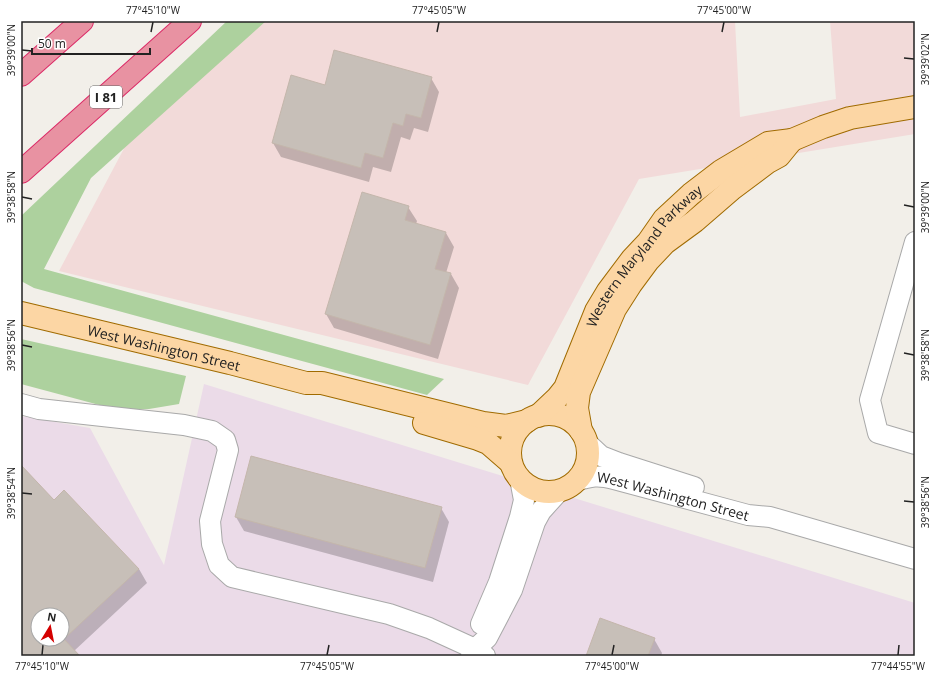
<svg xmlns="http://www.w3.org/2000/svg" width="936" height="677" font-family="'Open Sans',sans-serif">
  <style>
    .commercial { fill: #f2dad9 }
    .industrial { fill: #ebdbe8; fill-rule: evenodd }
    .forest { fill: #add19e }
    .shadow { fill: #0003; fill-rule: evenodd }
    .building { fill: #c7bfb8; stroke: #c4b6ab; fill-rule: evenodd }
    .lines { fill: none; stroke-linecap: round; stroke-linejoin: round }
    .minor-casing { stroke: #a9a9a9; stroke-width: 22 }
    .major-casing { stroke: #a06b00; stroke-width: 24 }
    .highway-casing { stroke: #dc2a67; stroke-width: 24 }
    .minor { stroke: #fff; stroke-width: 20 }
    .major { stroke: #fcd6a4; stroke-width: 22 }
    .highway { stroke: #e892a2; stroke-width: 22 }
    .ticks { fill: none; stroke: #222; stroke-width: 1.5 }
    .labels { text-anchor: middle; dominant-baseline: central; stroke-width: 3; stroke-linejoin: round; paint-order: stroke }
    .shield { fill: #fff; stroke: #646464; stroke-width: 1 }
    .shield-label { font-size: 13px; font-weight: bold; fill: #222 }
    .street-label { font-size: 14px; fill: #222; stroke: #fff }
    .neatline { fill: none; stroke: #222; stroke-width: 1.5 }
    .ticks-label { font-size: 10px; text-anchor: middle; fill: #222 }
  </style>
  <rect width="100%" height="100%" fill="#f2efe9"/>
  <path class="commercial" d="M260,21H735L740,117L836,99L830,21H915V134L639,179L528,385L59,271L137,124Z"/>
  <path class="industrial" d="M204,384L915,603V656H21V416L90,428L164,565ZM38,615H62V639H38Z"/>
  <g class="forest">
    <path d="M227,21H266L91,178L44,269L444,379L427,395L34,288L21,281V216Z"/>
    <path d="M21,339L186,376L179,404L149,409L118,410L21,384Z"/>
  </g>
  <g class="shadow">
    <path d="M291,77L325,86L431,78L439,92L428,132L414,128L410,140L401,137L391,172L373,167L369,182L281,157L273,143Z"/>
    <path d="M408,207L417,221L416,224L446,233L454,247L446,273L451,274L459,288L438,359L334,328L326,314Z"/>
    <path d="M21,467L54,501L139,569L147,583L74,651L79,656H21ZM38,615H62V639H38Z"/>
    <path d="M441,508L449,522L433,582L244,531L236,517Z"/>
    <path d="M654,639L662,653L661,656H587Z"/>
  </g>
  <g class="building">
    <path d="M334,50L432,77L421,118L406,114L403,126L393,123L383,158L365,153L361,168L272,143L291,75L325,85Z"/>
    <path d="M362,192L409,206L405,220L446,232L435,269L451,273L430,345L325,314Z"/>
    <path d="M251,456L442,507L425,568L235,517Z"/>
    <path d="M21,465L54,500L64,490L139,569L64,639L80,656H21ZM38,615H62V639H38Z"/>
    <path d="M600,618L655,638L648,656H586Z"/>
  </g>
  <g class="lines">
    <g class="minor-casing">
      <g id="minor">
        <path d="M915,242L870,400L878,433L915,444"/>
        <path d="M21,404L39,409L184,425L212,431L225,440L228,450L210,521L212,544L219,565L232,577L389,614L429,628L475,649L485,656"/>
        <path d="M586,442L601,456L619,463L694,487"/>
        <path id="s1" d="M576,481C591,476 598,475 614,479L748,515L770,517L915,559"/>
        <path d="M481,624L499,582L520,517L524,500L520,479"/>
        <path d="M471,656L475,649L487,638L512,590L535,522L541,511L560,490"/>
      </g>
    </g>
    <g class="major-casing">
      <g id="major">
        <path id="s2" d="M21,313L230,363L306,383H322L483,423L506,426L527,421"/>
        <circle cx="549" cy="453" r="39"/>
        <path id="s3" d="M538,416L557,398L565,388L596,311L608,291L632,259L648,242L664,219L691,194L721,171L768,143L792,140L823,127L850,118L915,107"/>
        <path d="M424,423L478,439L488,443L511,463"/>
        <path d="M581,431L577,408L579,392L615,309L631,284L648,261L665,243L695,221L732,189L768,162L779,156L792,140"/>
      </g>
    </g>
    <g class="highway-casing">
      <g id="highway">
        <path d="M21,75L82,21"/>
        <path d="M21,172L190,21"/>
      </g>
    </g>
    <use href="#minor" class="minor"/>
    <use href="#major" class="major"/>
    <use href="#highway" class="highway"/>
  </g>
  <path class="ticks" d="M151,32L153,22M437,32L439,22M722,32L724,22M22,50L32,51M904,58L914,59M22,197L32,199M904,205L914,207M22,345L32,347M904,353L914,355M22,493L32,494M904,501L914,502M42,655L43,645M327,655L329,645M612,655L614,645M898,655L899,645"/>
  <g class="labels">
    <rect class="shield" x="90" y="86" width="32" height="22" rx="3"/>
    <g class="shield-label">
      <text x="106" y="97">I 81</text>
    </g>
    <g class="street-label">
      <text stroke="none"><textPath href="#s3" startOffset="195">Western Maryland Parkway</textPath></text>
      <text stroke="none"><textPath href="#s2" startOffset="147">West Washington Street</textPath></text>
      <text stroke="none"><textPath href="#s1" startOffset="100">West Washington Street</textPath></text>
    </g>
  </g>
  <rect width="936" height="677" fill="none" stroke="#ffffff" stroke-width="44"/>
  <g transform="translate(50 627) rotate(10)"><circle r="19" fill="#ffffff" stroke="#a7a7a7"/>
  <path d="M0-3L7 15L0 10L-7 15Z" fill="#d40000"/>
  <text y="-6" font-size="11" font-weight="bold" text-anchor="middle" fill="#222222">N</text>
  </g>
  <path d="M32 48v6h118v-6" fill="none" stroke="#222222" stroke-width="2"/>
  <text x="38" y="48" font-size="12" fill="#222222" stroke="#ffffff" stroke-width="3" paint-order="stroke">50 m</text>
  <rect x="22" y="22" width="892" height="633" class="neatline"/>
  <g class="ticks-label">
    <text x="153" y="14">77°45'10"W</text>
    <text x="439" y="14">77°45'05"W</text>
    <text x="724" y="14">77°45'00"W</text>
    <text transform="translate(11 50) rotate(-90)" y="4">39°39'00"N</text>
    <text transform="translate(925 59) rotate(-90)" y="4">39°39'02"N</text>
    <text transform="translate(11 197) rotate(-90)" y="4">39°38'58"N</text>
    <text transform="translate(925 207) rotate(-90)" y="4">39°39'00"N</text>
    <text transform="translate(11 345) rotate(-90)" y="4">39°38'56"N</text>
    <text transform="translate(925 355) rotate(-90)" y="4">39°38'58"N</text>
    <text transform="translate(11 493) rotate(-90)" y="4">39°38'54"N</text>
    <text transform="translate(925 502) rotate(-90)" y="4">39°38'56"N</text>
    <text x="42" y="670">77°45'10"W</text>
    <text x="327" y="670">77°45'05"W</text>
    <text x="612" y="670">77°45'00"W</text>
    <text x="898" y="670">77°44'55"W</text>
  </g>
</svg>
